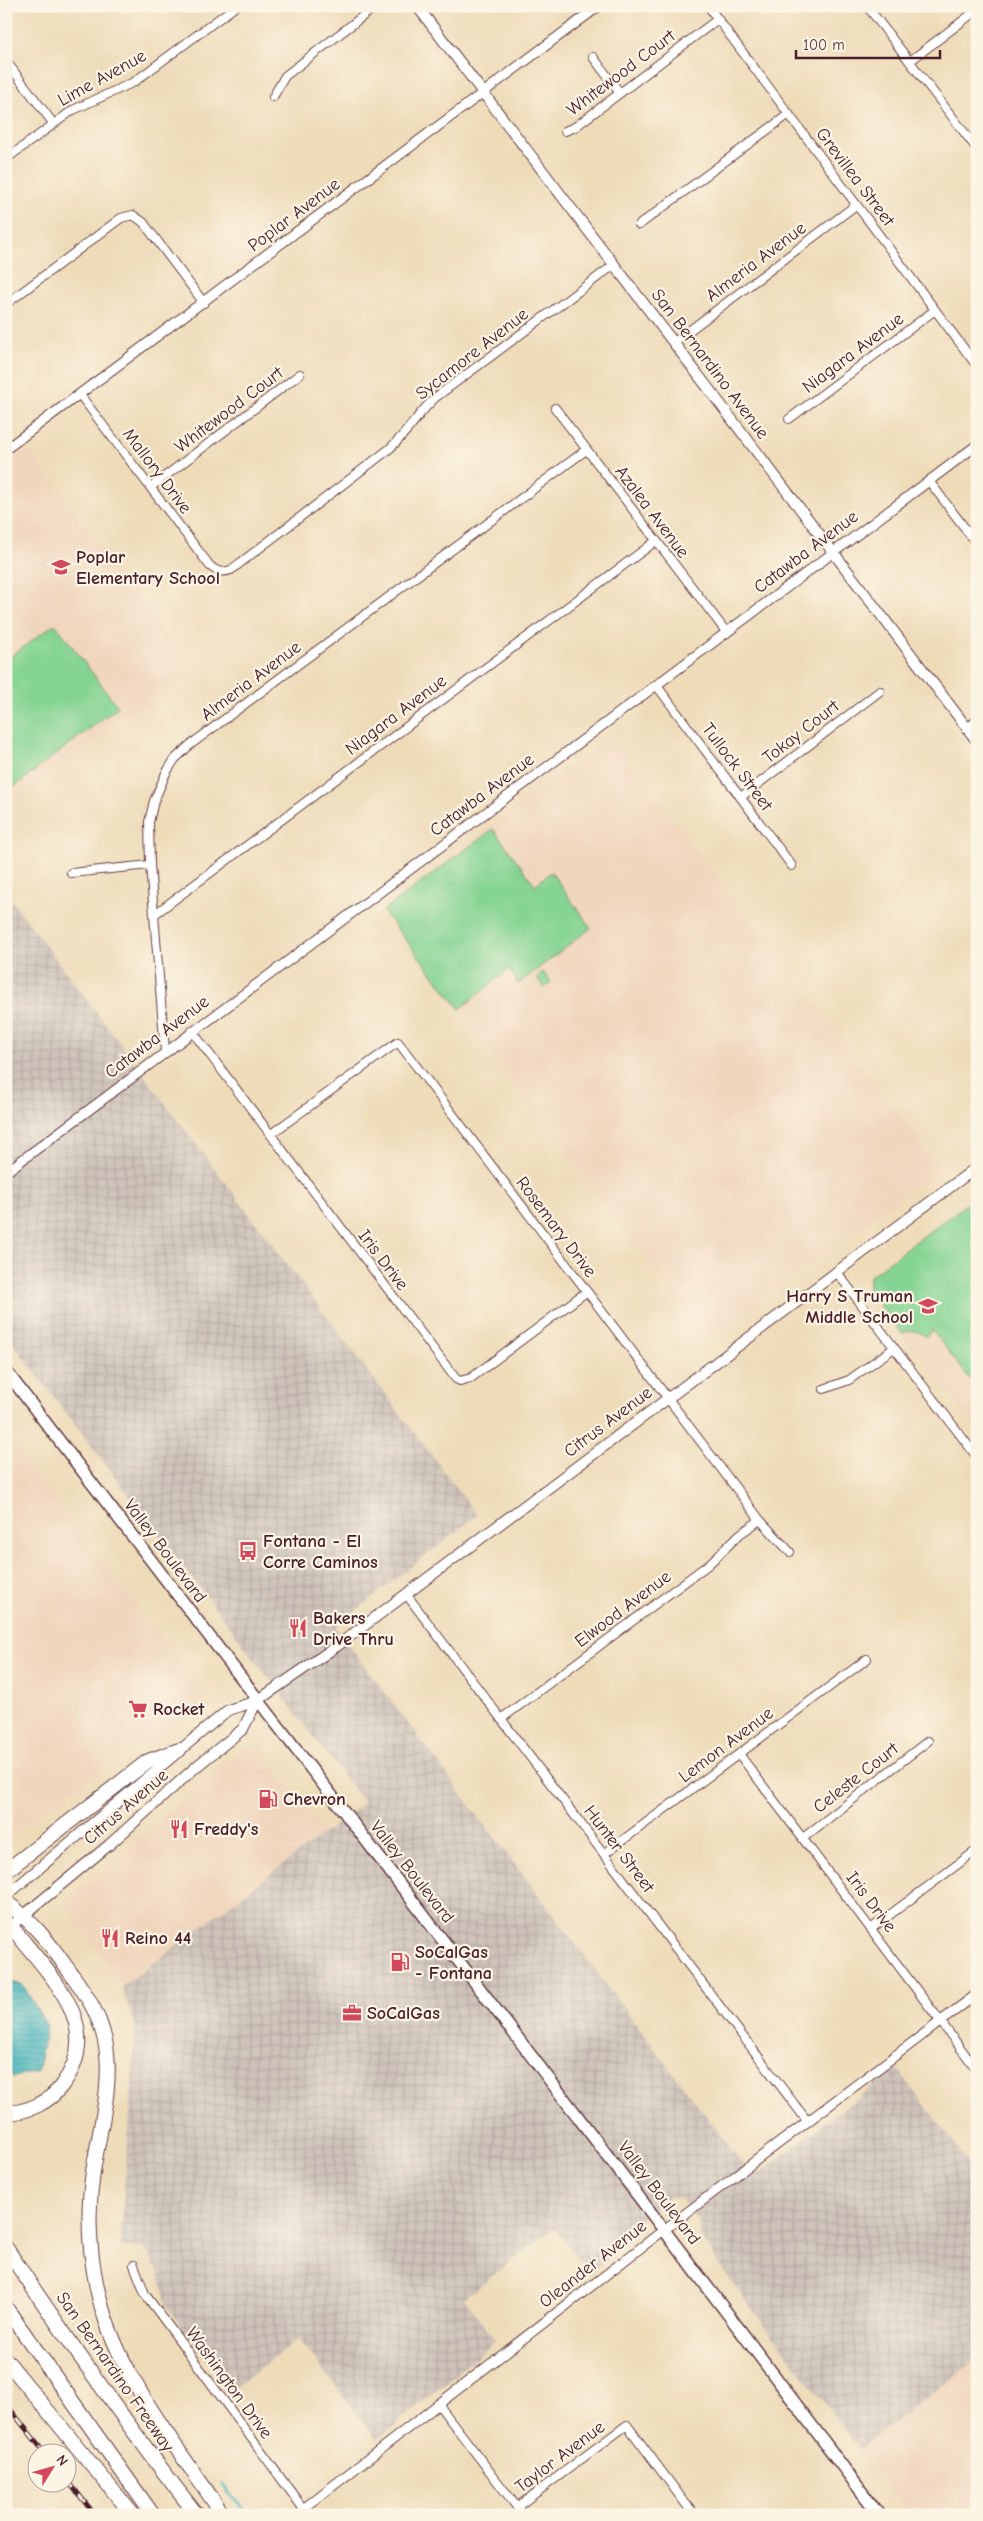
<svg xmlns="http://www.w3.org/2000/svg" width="983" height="2521" font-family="'Comic Neue',sans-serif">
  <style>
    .built { fill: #f0d6bc }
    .industrial { fill: url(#industrial-grid) }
    .grass { fill: #85d493; stroke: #687a5f }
    .water { fill: url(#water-rules); stroke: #486b74 }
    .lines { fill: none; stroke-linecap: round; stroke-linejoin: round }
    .stream { stroke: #47b7be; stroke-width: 3 }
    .minor-casing { stroke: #633b40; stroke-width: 10 }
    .tertiary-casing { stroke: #633b40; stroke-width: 11 }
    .secondary-casing { stroke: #633b40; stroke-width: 12 }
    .primary-casing { stroke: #633b40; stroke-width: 14 }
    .motorway-casing { stroke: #633b40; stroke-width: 16 }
    .minor { stroke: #fff; stroke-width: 8 }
    .tertiary { stroke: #fff; stroke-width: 9 }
    .secondary { stroke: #fff; stroke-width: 10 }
    .primary { stroke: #fff; stroke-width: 11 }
    .motorway { stroke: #fff; stroke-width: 14 }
    .rail-casing { stroke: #4a1f2b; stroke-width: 5 }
    .rail { stroke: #fcf5e5; stroke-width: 3; stroke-dasharray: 9; stroke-linecap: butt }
    .labels { text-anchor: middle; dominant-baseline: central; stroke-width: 4.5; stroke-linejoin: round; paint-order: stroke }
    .street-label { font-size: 18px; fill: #4a1f2b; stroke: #fcf5e5 }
    .poi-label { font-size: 18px; font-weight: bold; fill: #4a1f2b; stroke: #fcf5e5; text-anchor: start }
  </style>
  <defs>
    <pattern id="industrial-grid" width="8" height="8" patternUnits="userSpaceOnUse" patternTransform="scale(1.25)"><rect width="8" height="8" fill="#cec2b9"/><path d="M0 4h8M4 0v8" fill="none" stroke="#b2a69f"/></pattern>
    <pattern id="water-rules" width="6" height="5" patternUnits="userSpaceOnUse" patternTransform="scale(1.25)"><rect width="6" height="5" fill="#47b7be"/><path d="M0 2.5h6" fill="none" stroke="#3d949b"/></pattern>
  </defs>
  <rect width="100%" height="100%" fill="#fcf5e5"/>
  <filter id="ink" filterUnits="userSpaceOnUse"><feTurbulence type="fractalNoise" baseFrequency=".02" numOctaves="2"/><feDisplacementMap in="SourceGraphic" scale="10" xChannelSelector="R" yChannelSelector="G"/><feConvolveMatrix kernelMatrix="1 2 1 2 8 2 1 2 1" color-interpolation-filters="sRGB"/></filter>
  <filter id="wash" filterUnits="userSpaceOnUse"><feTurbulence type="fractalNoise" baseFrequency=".0096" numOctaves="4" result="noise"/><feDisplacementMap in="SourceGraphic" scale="20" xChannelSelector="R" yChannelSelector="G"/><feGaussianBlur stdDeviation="1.12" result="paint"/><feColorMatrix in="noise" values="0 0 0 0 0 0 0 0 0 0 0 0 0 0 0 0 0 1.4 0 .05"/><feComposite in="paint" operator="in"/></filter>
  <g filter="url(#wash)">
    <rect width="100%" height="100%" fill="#eedcb9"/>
    <g class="built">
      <path d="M28,449L190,669L6,809V465Z"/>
      <path d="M610,736L940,1168L707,1341L381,907Z"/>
      <path d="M977,1196V1431L868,1290L870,1276Z"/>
      <path d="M6,1435L164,1642L206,1692L204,1706L154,1743L129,1749L6,1842Z"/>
      <path d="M244,1748L262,1750L325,1834L122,1987L63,1903L110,1866L193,1791Z"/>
      <path d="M977,2359V2515H910L860,2449Z"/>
    </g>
    <path class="industrial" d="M6,893L477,1515L335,1627L753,2178L897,2068L977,2174V2359L860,2449L733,2284L700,2237V2224L681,2198L670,2196L630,2227V2239L590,2274L554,2228L464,2298L496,2340L377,2440L299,2338L230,2392L167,2307L158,2270L144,2248L120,2247L136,2028L122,1987L364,1803L6,1334Z"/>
    <g class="grass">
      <path d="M53,625H56L118,707L6,793V660Z"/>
      <path d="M493,829L535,885L551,872L591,928L518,984L509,969L460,1009L383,911Z"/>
      <path d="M543,972L551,982L545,988L536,978Z"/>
      <path d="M977,1196V1388L932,1330L926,1337C917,1330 912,1329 902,1334L868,1290L870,1276Z"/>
    </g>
    <path class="water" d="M6,1981L23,1985L47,2026L37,2072L13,2077L6,2056Z"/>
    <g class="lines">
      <path class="stream" d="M222,2483L247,2515"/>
    </g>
  </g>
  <g filter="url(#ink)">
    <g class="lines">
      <g class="minor-casing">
        <g id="minor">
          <path d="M708,6L977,366"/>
          <path d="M867,6L977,149"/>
          <path d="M593,57L620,93"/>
          <path d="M6,61L53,123"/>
          <path d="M910,61L977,10"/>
          <path d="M273,97L285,76L376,6"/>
          <path d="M565,131L575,127L718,19"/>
          <path d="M6,159L73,110L134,82L236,6"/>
          <path d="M639,225L789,114"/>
          <path d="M6,304L121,218L133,215L143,222L204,303"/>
          <path d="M673,343L856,205"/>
          <path d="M80,395L210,566C217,572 222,573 231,570L388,450C407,434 418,413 436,397L614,265"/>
          <path d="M555,408L727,633"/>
          <path d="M789,419L935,310"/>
          <path d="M929,481L977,544"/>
          <path d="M151,487L300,374"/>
          <path d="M657,686L792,866"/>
          <path d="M967,728L977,720"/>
          <path d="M741,797L880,691"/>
          <path d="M71,873L150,865"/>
          <path d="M155,914L656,541"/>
          <path d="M192,1031L456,1379L460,1381L471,1378L586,1292"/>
          <path d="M165,1051L150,865L149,822L154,801L166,773L175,759L190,745L586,450"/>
          <path d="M271,1134L398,1042L760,1520L790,1552"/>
          <path d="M836,1271L977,1457"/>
          <path d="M824,1389L849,1380L894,1348"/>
          <path d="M406,1594L808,2122"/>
          <path d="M501,1719L709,1564L740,1534L760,1520"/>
          <path d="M739,1754L977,2070"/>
          <path d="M803,1838L928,1741"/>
          <path d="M604,1854L867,1659"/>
          <path d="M872,1928L977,1850"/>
          <path d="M134,2265L145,2294L308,2515"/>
          <path d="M438,2404L523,2515"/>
          <path d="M517,2507L627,2425L694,2515"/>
        </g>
      </g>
      <g class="tertiary-casing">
        <g id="tertiary">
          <path d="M6,449L599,6"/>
          <path d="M6,1172L977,445"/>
          <path d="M303,2509L665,2229L977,1994"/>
        </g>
      </g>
      <g class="secondary-casing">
        <g id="secondary">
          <path d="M417,6L977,741"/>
          <path d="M6,1896L228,1710L257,1701L337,1646L977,1167"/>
          <path d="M6,1930L109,1845L197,1766L243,1729L257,1701"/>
        </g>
      </g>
      <g class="primary-casing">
        <path id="primary" d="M6,1371C297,1752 592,2131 879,2515"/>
      </g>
      <g class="motorway-casing">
        <g id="motorway">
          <path d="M6,1871L148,1761L179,1750"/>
          <path d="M6,1902C32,1921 49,1942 67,1968C84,1991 99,2012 105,2041C114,2083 99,2130 93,2172C87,2211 89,2250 97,2288C114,2371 177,2446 223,2515"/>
          <path d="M6,2113C28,2112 49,2103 62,2085C108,2025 46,1972 11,1926"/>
          <path d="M6,2248C67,2339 129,2429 197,2515"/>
          <path d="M6,2308L153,2515"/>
          <path d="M6,2360L133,2515"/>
        </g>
      </g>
      <use href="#minor" class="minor"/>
      <use href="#tertiary" class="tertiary"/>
      <use href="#secondary" class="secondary"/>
      <use href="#primary" class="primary"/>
      <use href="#motorway" class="motorway"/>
      <g class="rail-casing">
        <g id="rail">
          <path d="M6,2404L46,2454"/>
          <path d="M68,2481L95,2515"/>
        </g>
      </g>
      <use href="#rail" class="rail"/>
    </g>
  </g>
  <defs>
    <g id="school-bare" transform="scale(1.5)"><path d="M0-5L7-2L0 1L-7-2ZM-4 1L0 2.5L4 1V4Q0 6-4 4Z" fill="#d1495b" stroke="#fcf5e5" stroke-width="2.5" paint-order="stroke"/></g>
    <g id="bus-bare" transform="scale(1.5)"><path d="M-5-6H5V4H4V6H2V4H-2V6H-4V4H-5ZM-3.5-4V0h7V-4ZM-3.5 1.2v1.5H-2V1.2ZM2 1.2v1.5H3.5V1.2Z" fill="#d1495b" stroke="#fcf5e5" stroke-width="2.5" paint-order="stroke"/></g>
    <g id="restaurant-bare" transform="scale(1.5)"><path d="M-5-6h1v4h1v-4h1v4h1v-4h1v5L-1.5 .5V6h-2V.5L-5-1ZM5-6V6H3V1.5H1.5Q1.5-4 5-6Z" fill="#d1495b" stroke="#fcf5e5" stroke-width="2.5" paint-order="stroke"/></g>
    <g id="supermarket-bare" transform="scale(1.5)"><path d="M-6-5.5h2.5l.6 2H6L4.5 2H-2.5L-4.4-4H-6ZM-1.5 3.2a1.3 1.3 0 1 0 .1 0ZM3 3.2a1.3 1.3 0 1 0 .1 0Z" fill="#d1495b" stroke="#fcf5e5" stroke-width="2.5" paint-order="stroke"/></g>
    <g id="fuel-bare" transform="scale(1.5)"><path d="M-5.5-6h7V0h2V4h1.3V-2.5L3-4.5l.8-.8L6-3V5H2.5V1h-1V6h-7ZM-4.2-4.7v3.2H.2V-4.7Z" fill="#d1495b" stroke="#fcf5e5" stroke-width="2.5" paint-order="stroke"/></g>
    <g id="office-bare" transform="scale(1.5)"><path d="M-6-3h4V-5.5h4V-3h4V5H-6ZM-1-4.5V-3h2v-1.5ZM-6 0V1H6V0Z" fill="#d1495b" stroke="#fcf5e5" stroke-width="2.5" paint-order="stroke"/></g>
  </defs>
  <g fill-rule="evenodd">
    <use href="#school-bare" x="61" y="567"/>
    <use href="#school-bare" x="928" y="1306"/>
    <use href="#bus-bare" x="248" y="1551"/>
    <use href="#restaurant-bare" x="298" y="1628"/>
    <use href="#supermarket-bare" x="138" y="1709"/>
    <use href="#fuel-bare" x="268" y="1799"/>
    <use href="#restaurant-bare" x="179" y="1829"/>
    <use href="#restaurant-bare" x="110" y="1938"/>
    <use href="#fuel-bare" x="400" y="1962"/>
    <use href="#office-bare" x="352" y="2013"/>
  </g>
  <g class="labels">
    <g class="street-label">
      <text transform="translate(621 73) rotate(-37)">Whitewood Court</text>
      <text transform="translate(102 78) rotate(-29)">Lime Avenue</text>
      <text transform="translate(855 177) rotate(53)">Grevillea Street</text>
      <text transform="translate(294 215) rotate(-37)">Poplar Avenue</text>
      <text transform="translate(756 262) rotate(-37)">Almeria Avenue</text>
      <text transform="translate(853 353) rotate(-37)">Niagara Avenue</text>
      <text transform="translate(472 354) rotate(-38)">Sycamore Avenue</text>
      <text transform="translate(710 364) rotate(53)">San Bernardino Avenue</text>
      <text transform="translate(229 410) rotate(-37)">Whitewood Court</text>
      <text transform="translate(157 471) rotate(53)">Mallory Drive</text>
      <text transform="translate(652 512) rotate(53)">Azalea Avenue</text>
      <text transform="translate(806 552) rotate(-37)">Catawba Avenue</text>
      <text transform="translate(251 681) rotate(-37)">Almeria Avenue</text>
      <text transform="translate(396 715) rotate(-37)">Niagara Avenue</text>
      <text transform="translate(801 732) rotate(-38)">Tokay Court</text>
      <text transform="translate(737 767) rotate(53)">Tullock Street</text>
      <text transform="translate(482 795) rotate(-37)">Catawba Avenue</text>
      <text transform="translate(157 1037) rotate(-37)">Catawba Avenue</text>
      <text transform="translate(556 1227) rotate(53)">Rosemary Drive</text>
      <text transform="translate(383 1260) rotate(53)">Iris Drive</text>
      <text transform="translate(608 1422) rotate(-37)">Citrus Avenue</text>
      <text transform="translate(165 1551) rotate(53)">Valley Boulevard</text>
      <text transform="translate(623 1609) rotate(-37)">Elwood Avenue</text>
      <text transform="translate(726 1745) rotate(-37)">Lemon Avenue</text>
      <text transform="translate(856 1778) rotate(-38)">Celeste Court</text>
      <text transform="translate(126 1807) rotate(-41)">Citrus Avenue</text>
      <text transform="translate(619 1849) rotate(53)">Hunter Street</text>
      <text transform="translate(412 1872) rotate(52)">Valley Boulevard</text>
      <text transform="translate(871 1902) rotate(53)">Iris Drive</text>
      <text transform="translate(659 2193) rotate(53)">Valley Boulevard</text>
      <text transform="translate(593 2264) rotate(-38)">Oleander Avenue</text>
      <text transform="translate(115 2372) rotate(55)">San Bernardino Freeway</text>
      <text transform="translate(229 2383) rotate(54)">Washington Drive</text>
      <text transform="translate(560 2457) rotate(-37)">Taylor Avenue</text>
    </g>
    <g class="poi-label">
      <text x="76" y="557">Poplar<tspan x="76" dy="21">Elementary School</tspan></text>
      <text x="913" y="1296" text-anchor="end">Harry S Truman<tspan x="913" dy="21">Middle School</tspan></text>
      <text x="263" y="1541">Fontana - El<tspan x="263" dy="21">Corre Caminos</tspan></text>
      <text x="313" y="1618">Bakers<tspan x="313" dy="21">Drive Thru</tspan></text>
      <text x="153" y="1709">Rocket</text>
      <text x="283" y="1799">Chevron</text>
      <text x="194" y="1829">Freddy's</text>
      <text x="125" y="1938">Reino 44</text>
      <text x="415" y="1952">SoCalGas<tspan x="415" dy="21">- Fontana</tspan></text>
      <text x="367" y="2013">SoCalGas</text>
    </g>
  </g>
  <rect width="983" height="2521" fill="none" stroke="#fcf5e5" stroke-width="25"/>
  <g transform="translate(52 2468) rotate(53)"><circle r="24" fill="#fcf5e5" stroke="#b59f9b"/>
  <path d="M0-4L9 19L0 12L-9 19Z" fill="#d1495b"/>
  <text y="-8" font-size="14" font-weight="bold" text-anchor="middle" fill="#4a1f2b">N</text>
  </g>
  <path d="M796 50v8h144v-8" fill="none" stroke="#4a1f2b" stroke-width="2.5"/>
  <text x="803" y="50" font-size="15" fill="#4a1f2b" stroke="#fcf5e5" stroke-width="4" paint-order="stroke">100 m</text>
</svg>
